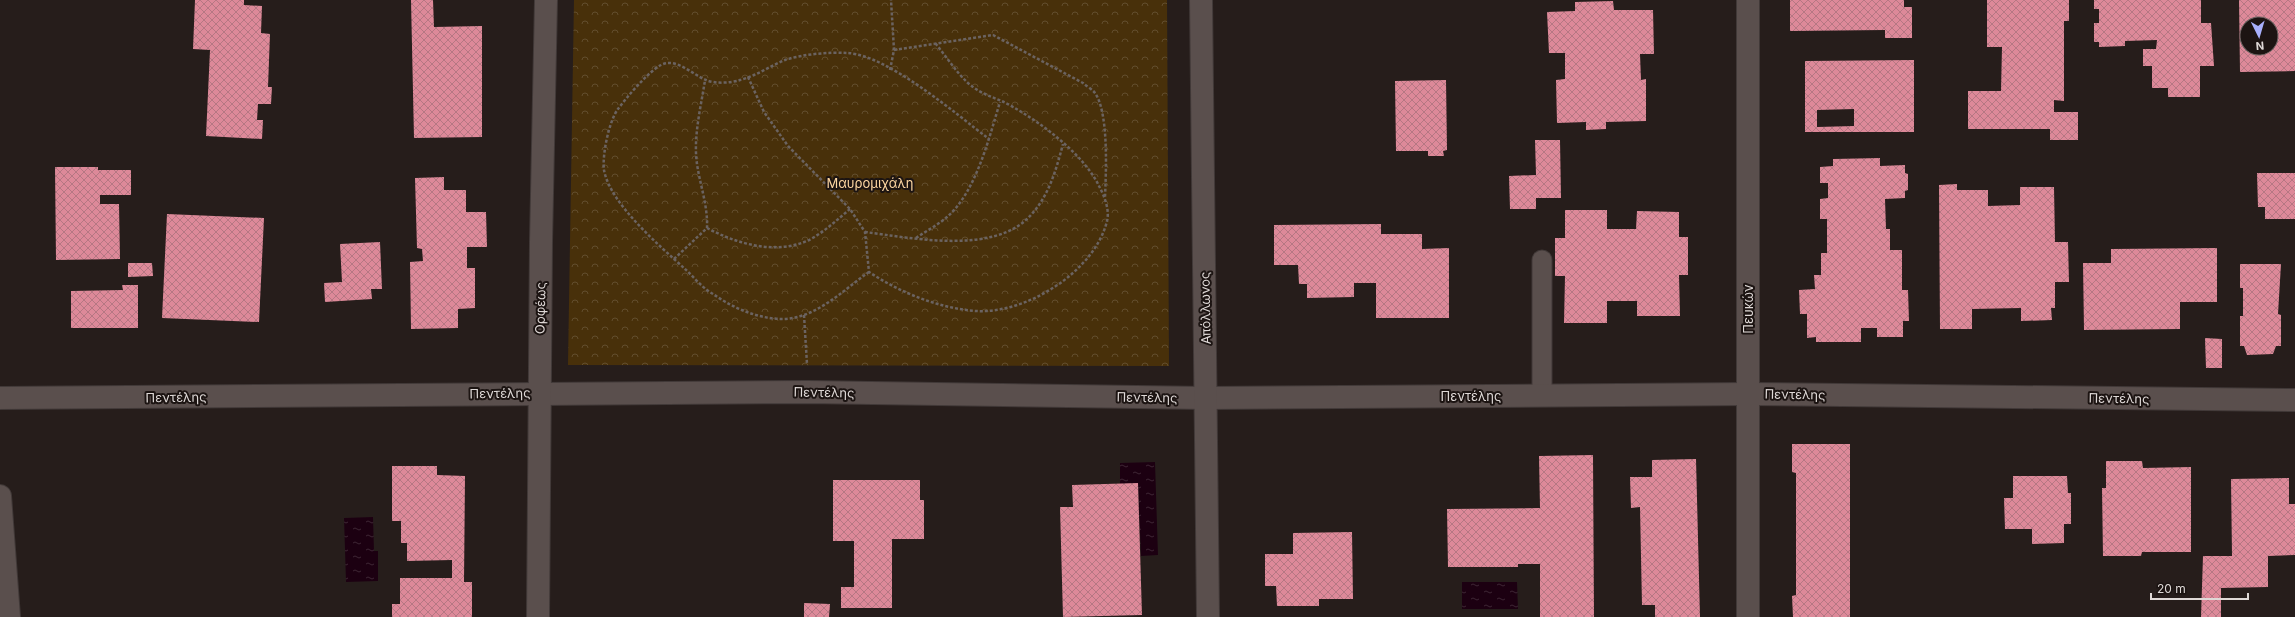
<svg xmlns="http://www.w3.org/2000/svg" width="2295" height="617" font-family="Inter,sans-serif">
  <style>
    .park { fill: url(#park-crowns) }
    .water { fill: url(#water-ripples) }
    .building { fill: url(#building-cross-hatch); fill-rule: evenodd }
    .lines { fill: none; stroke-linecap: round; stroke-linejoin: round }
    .service-casing { stroke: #413938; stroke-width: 21 }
    .minor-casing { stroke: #413938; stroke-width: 24 }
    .tertiary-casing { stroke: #413938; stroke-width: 24 }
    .path { stroke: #6b6361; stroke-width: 2.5; stroke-dasharray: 3 2; stroke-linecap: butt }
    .service { stroke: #5a4f4d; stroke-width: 19 }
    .minor { stroke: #5a4f4d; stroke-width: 22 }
    .tertiary { stroke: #5a4f4d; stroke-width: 22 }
    .labels { text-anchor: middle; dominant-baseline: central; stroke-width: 4; stroke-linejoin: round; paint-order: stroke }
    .park-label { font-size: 13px; fill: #fed7a2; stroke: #1c1412 }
    .street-label { font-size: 13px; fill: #dfd9d7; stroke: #1c1412 }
  </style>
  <defs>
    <pattern id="park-crowns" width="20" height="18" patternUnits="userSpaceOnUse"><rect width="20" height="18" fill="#48300a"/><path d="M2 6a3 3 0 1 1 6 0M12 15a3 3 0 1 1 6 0" fill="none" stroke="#624d2d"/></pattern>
    <pattern id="water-ripples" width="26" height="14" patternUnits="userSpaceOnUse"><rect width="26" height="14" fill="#1c0011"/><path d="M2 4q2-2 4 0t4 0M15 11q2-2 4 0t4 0" fill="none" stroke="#3d2533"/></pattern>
    <pattern id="building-cross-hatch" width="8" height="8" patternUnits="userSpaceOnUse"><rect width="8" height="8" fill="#dd8999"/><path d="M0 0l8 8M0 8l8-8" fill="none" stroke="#b67783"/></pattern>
  </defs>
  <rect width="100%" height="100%" fill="#261d1b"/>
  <path class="park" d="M574,0H1167L1169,366L568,365Z"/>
  <g class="water">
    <path d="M1155,462L1158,555L1141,556L1138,483L1120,484V463Z"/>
    <path d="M373,517L374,551H378V581L346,582L344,518Z"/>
    <path d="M1462,582H1517L1518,609H1462Z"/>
  </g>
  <g class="building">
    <path d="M195,0H244V5L262,6L261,33L270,34L268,87H272L271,104H258L257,120H263L262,139L206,136L210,50L193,49Z"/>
    <path d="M411,0H433L434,27L482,26V137L414,138Z"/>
    <path d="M1790,0H1904V7H1912V38H1885V30L1790,31Z"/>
    <path d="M1987,0H2069V21H2064V101L2054,100V112H2078V140H2050V129H1968V91H2001L2002,47H1987Z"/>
    <path d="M2094,0H2201V23H2211L2214,66H2200V97H2168V88H2152V66H2143V49H2156L2157,40L2125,41V46L2099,47V42H2094V23H2099V9H2094Z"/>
    <path d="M2239,0H2295V71L2240,72ZM2247,24H2271V48H2247Z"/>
    <path d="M1613,1L1614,10H1653L1654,54H1640L1641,80L1646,79V121L1606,122V129L1586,130V122L1557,123L1556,80L1565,79V53H1549L1547,12L1575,11V2Z"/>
    <path d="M1914,60V132H1805V61ZM1854,109V126L1817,127V110Z"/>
    <path d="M1446,80L1447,150L1443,151L1444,156H1428V151H1396L1395,81Z"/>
    <path d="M1535,140H1560L1561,198H1536V209H1510L1509,176L1536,175Z"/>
    <path d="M1880,158V166L1905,165V173L1908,174V190L1905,191V198L1885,199L1886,229H1890V250H1902V290H1908L1909,321H1903V337H1877V328H1861V342H1816V337L1807,338V314H1800L1799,290L1815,289L1814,275H1821V253H1827V219H1820V199L1828,198V183H1820V167L1833,166V159Z"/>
    <path d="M55,167H98V170H131V195H100V204H119L120,259L56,260Z"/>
    <path d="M2257,173H2295V219H2265V207H2258Z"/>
    <path d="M444,177V190H466V212H486L487,247H467V268H475V308L458,309V328L411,329L410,262L423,261L422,249L417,248L415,178Z"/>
    <path d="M1957,184V190H1988V206L2020,205V187H2054L2055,242H2068L2069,282H2055V308H2051L2052,320L2021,321V308L1972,309V329H1940L1939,185Z"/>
    <path d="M1565,210H1607V229H1636L1637,211L1679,212V237H1688V275H1679L1680,316H1637V301H1607V323H1564L1565,276H1555V238H1565Z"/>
    <path d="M167,214L264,218L259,322L162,318Z"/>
    <path d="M1381,224V234H1422V249L1449,248V318H1376V283H1354V297L1307,298V284H1299L1298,265H1274V225Z"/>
    <path d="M380,242L382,289H371L372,299L325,302L324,283L342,282L340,244Z"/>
    <path d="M2217,248V302H2180V329L2084,330L2083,263H2111V249Z"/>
    <path d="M128,263H152L153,276L128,277Z"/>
    <path d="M2240,264H2281L2278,314L2281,315V346H2276L2273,354L2247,355L2244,346H2240V316H2243V288H2240Z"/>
    <path d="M122,285H138V328H71V291L123,290Z"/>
    <path d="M2205,338L2222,339V368H2206Z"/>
    <path d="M1792,444H1850V617H1793L1792,596L1796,595V473L1792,472Z"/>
    <path d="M1593,455L1594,617H1540V564H1518V567H1448L1447,509L1540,508L1539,456Z"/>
    <path d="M1696,459L1700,617H1655V605H1642L1640,507L1631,508L1630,477H1652V460Z"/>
    <path d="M2106,461H2142L2143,468L2191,467V552H2142L2141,556H2103L2102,488H2106Z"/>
    <path d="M392,466H437V475L465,476L464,582H472V617H392V604H400V578H452V560L407,561V543H401V521H392Z"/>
    <path d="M2013,476H2067L2068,493H2071V524H2064V543L2032,544V529H2005L2004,498H2013Z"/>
    <path d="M2289,478V504H2295V555L2268,556V587L2221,588V617H2201L2203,556H2232L2231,479Z"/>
    <path d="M833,480H920V500H924V539H892V608H841V587H854V541H833Z"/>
    <path d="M1138,483L1142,615L1063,617L1060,507H1073L1072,485Z"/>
    <path d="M1352,532L1353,599H1319V606H1277L1276,586H1265V554H1293V533Z"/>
    <path d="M804,603L830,604L829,617H804Z"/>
  </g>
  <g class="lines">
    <g class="service-casing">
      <path id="service" d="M1542,395V260"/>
    </g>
    <g class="minor-casing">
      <g id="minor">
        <path d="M0,398L808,392L1206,398L1748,394L2295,400"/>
        <path d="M0,496L9,617"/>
        <path d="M538,617L541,242L546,0"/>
        <path d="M1748,617V0"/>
      </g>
    </g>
    <g class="tertiary-casing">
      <path id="tertiary" d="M1201,0L1208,617"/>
    </g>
    <g class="path">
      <path d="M894,50L993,35L1083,83C1086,86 1092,89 1095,93C1109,113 1106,173 1105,197"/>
      <path d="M890,70L894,50L891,0"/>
      <path d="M748,77L764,112L788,146L850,209L865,232L869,272C901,293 938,308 976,311C1027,314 1095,271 1107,221C1110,210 1104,195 1099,186C1084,155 1043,124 1013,107C997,97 984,97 968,83C956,72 946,56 935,43"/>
      <path d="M707,228C737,244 778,256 811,239C825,231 837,220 850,209"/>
      <path d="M865,232C912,238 994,255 1030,216C1049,196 1056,170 1063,144"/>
      <path d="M916,238C926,231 938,225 947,217C976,192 989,138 1000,102"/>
      <path d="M674,259L707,228C708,206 700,185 697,164C693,137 701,107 705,80"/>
      <path d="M869,272C843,290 817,318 783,319C758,319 733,308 713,294C702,288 694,277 685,269C660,246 610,204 604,170C602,155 609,121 618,109C626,98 649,71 661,65C676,57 693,75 706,80C715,84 731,83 740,80C756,76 770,66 785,60C803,54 829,52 848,53C889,56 956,114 989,139"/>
      <path d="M804,315L807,364"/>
    </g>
    <use href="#service" class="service"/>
    <use href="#minor" class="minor"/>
    <use href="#tertiary" class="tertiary"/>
  </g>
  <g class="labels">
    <g class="park-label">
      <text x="870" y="183">Μαυρομιχάλη</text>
    </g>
    <g class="street-label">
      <text transform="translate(540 308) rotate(-89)">Ορφέως</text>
      <text transform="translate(1205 308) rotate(-91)">Απόλλωνος</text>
      <text transform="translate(1748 309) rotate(-90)">Πευκών</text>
      <text transform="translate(824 392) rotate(1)">Πεντέλης</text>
      <text transform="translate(500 393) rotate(-1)">Πεντέλης</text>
      <text transform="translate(1795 394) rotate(1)">Πεντέλης</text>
      <text x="1471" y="396">Πεντέλης</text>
      <text transform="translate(176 397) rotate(-1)">Πεντέλης</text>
      <text transform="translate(1147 397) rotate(1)">Πεντέλης</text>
      <text transform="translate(2119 398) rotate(1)">Πεντέλης</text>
    </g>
  </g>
  <g transform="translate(2259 36) rotate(175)"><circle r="19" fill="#1c1412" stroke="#6a6361"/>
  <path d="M0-3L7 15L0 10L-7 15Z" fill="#a8b0fc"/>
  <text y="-6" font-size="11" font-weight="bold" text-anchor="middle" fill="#dfd9d7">N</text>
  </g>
  <path d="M2151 593v6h97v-6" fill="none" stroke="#dfd9d7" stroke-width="2"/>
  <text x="2157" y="593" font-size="12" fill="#dfd9d7" stroke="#1c1412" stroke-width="3" paint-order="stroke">20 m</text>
</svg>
